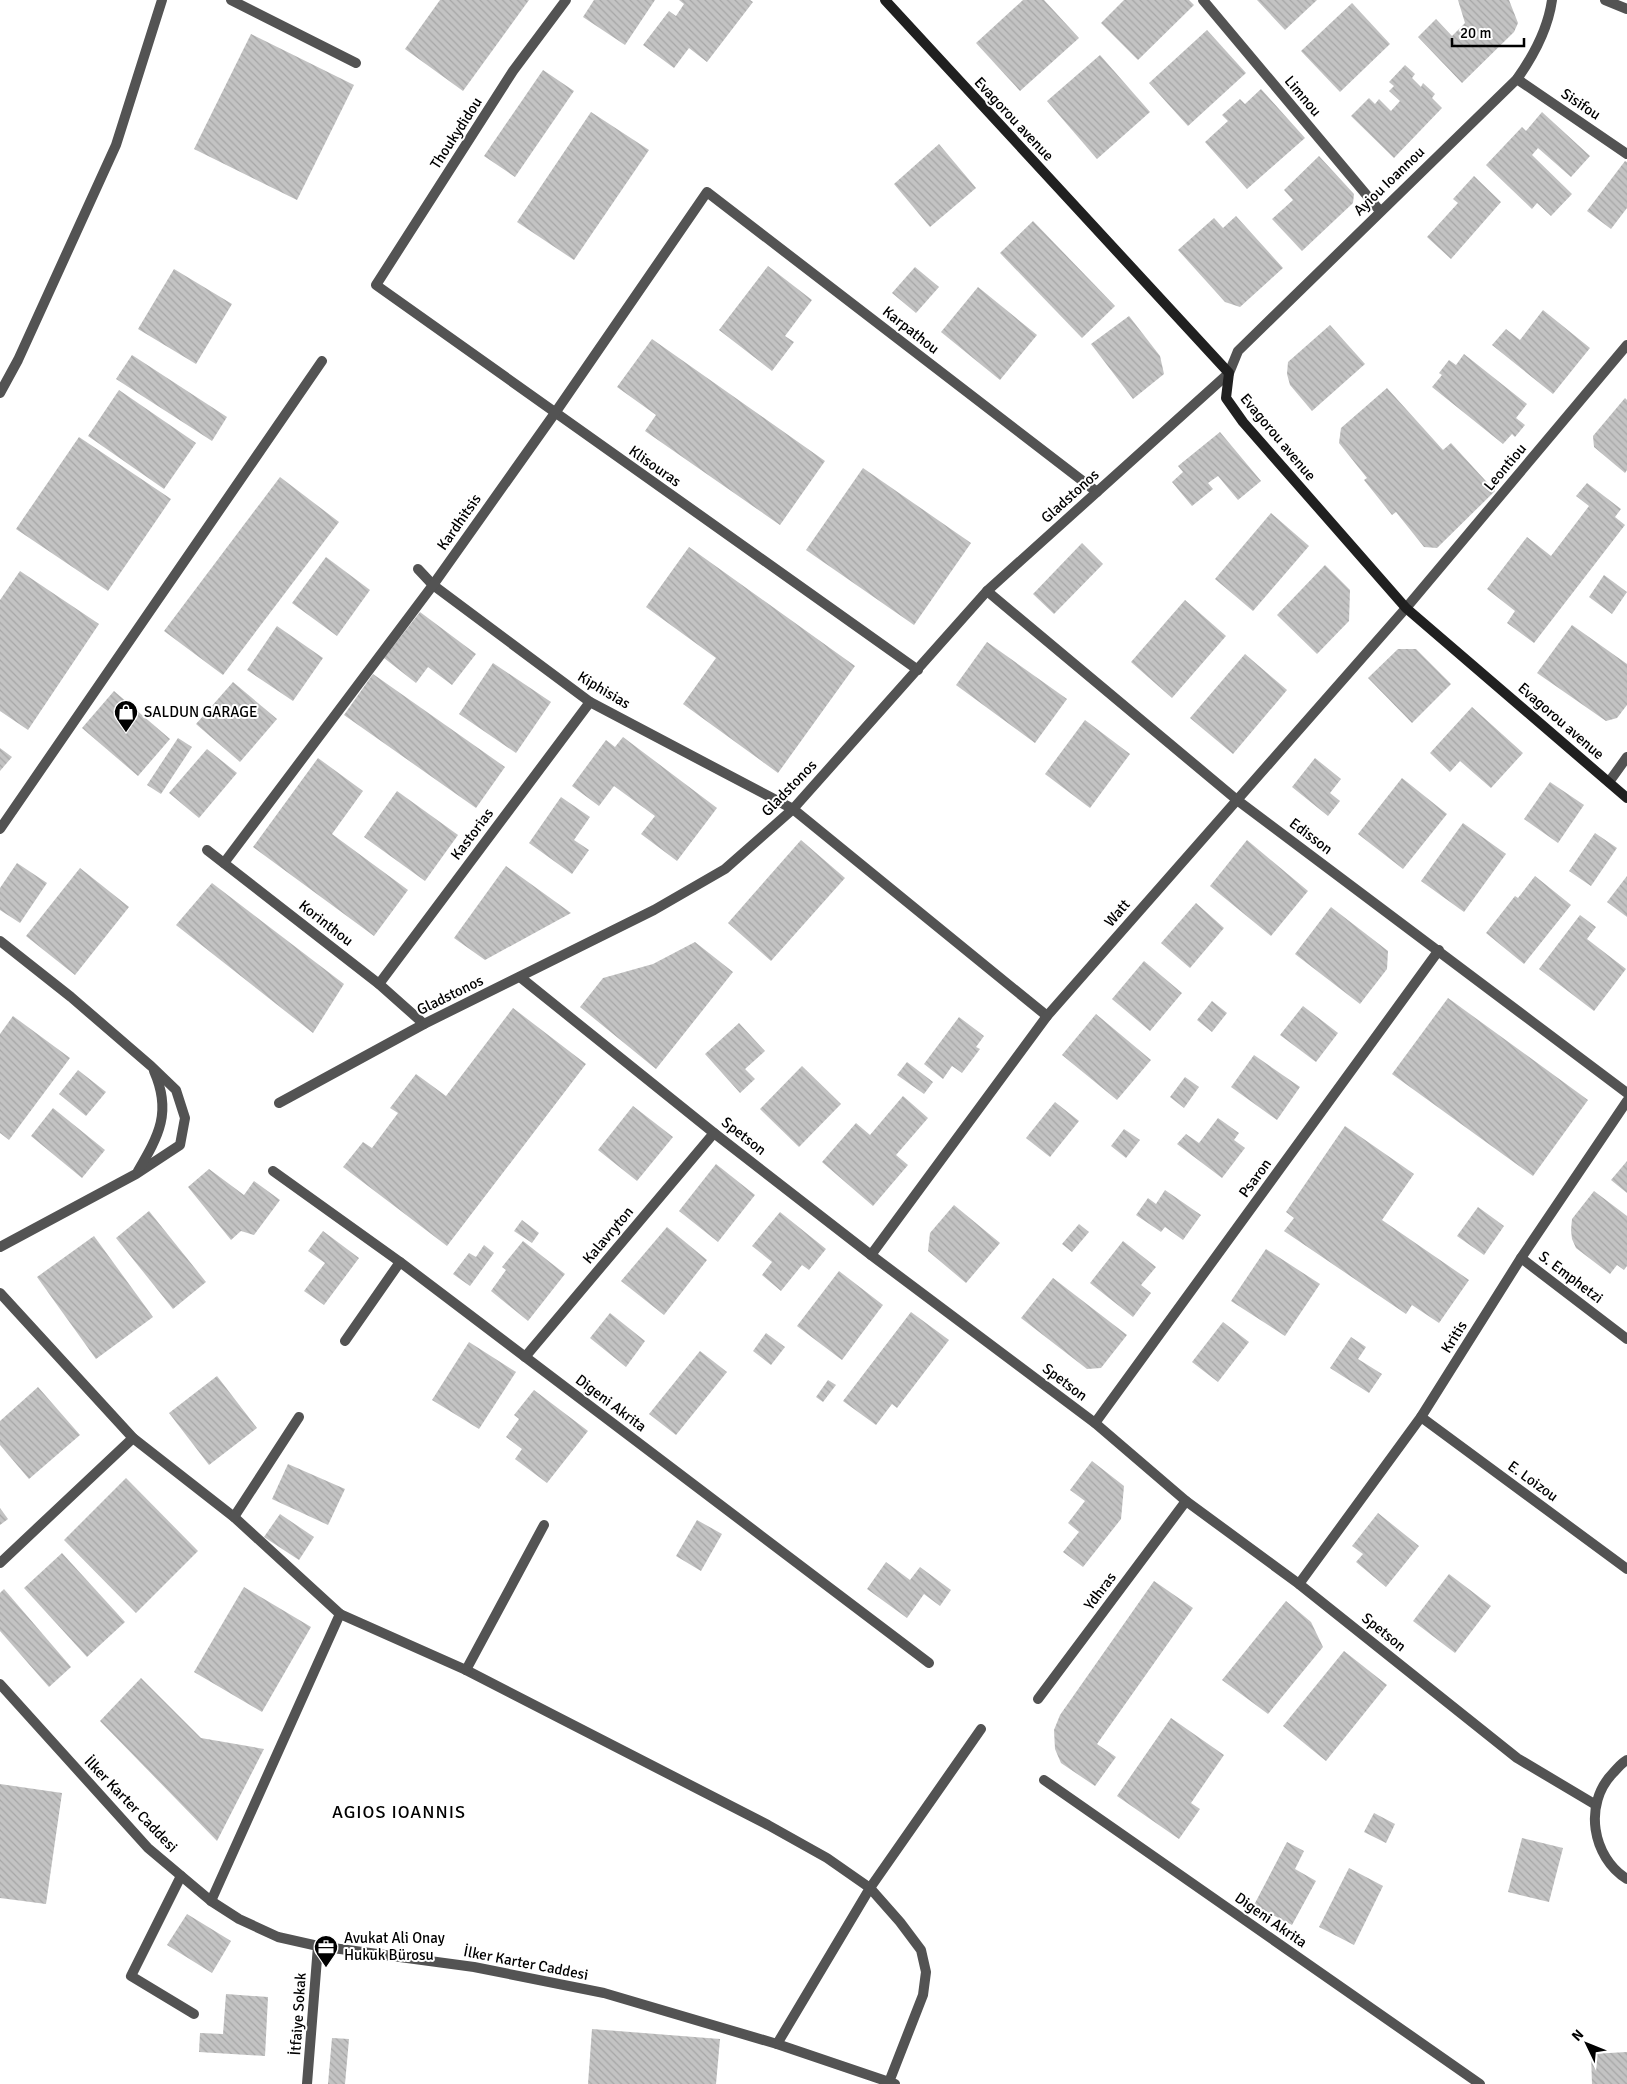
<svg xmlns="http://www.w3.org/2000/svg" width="1627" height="2084" font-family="Signika,sans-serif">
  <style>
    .building { fill: url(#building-back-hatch) }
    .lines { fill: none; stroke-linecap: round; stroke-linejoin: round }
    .lane { stroke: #535353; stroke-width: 10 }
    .street { stroke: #535353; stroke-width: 10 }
    .secondary { stroke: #202020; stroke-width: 10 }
    .labels { text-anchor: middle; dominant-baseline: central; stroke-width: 4; stroke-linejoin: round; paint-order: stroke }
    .street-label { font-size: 15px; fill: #000; stroke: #fff }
    .poi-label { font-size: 15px; fill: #000; stroke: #fff; text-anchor: start }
    .quarter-label { font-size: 18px; letter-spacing: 1px; fill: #000; stroke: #fff }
  </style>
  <defs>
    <pattern id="building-back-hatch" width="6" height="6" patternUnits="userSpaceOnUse" patternTransform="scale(1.25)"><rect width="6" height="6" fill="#c3c3c3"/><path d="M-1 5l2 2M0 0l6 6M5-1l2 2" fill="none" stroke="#a6a6a6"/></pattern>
  </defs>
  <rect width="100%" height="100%" fill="#fff"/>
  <g class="building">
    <path d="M440,0H529L463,91L405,49Z"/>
    <path d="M594,0H655L625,45L583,17Z"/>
    <path d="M679,0H750L753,2L707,62L689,48L674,68L643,45L669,11L676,16L684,4Z"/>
    <path d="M1023,0H1044L1079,38L1020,91L976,43Z"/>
    <path d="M1124,0H1189L1194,5L1138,60L1101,23Z"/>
    <path d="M1257,0H1317L1285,30Z"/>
    <path d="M1458,0H1509L1518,23L1514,32L1462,83L1418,37L1436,19L1452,36L1465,23Z"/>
    <path d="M1352,3L1390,44L1340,92L1301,51Z"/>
    <path d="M1207,30L1246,73L1188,126L1149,83Z"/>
    <path d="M251,34L354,85L297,200L194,149Z"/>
    <path d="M1100,55L1150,112L1097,159L1047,101Z"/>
    <path d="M1405,65L1415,74L1412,78L1421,87L1423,83L1435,94L1432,98L1442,108L1394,158L1351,116L1369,98L1375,104L1379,99L1391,111L1400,101L1389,91L1394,86L1389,82Z"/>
    <path d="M543,70L574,91L515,177L484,156Z"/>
    <path d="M1261,89L1305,138L1247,189L1205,142L1228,121L1222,115L1240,99L1245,104Z"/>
    <path d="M591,112L649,150L574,260L517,222Z"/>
    <path d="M1542,112L1590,156L1571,177L1538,148L1532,155L1572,194L1551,216L1537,203L1532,209L1486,165L1522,127L1526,131Z"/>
    <path d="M939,144L976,188L930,227L894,184Z"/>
    <path d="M1319,156L1354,194L1353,203L1302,251L1272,219L1293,200L1284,190Z"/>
    <path d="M1625,161L1627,162V208L1611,229L1587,211Z"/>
    <path d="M1474,176L1501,202L1451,259L1427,237L1458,203L1453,199Z"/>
    <path d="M1236,216L1283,268L1240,307L1225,302L1178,250L1214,218L1223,228Z"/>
    <path d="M1033,221L1115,306L1082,338L1000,253Z"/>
    <path d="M768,266L812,300L785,336L794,342L772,371L719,330Z"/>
    <path d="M915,267L939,287L916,313L892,293Z"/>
    <path d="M174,269L232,304L196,364L138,329Z"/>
    <path d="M978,287L1037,335L1000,380L941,332Z"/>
    <path d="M1543,310L1590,348L1553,394L1492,345L1506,329L1520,340Z"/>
    <path d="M1129,316L1160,356L1164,374L1133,399L1091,344Z"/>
    <path d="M1330,325L1365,364L1312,411L1290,385L1287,374L1288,362Z"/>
    <path d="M652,339L825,461L780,525L645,431L656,415L617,387Z"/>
    <path d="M1464,354L1527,404L1516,418L1525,425L1515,437L1512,434L1503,444L1432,387L1442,375L1439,373L1449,360L1456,365Z"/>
    <path d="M132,355L227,417L212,441L116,379Z"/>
    <path d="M1387,388L1443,450L1451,443L1495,491L1437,548L1424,547L1396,512L1392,515L1364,480L1367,478L1339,443L1341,428Z"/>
    <path d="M119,390L196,443L164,489L88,436Z"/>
    <path d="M1625,398L1627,400V470L1625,473L1594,447L1593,436Z"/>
    <path d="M1220,432L1261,481L1238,500L1218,476L1208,483L1213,489L1192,506L1172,482L1183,472L1178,466Z"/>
    <path d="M79,437L171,499L108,591L16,529Z"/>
    <path d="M863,468L971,543L914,625L806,550Z"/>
    <path d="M280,477L339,522L223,675L164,631Z"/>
    <path d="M1587,483L1621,509L1615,517L1625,525L1534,643L1507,623L1515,611L1487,589L1527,537L1551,556L1589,506L1576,496Z"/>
    <path d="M1271,513L1309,546L1253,611L1215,579Z"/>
    <path d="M1082,543L1103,564L1054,614L1033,594Z"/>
    <path d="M689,547L855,666L778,773L683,704L716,658L646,607Z"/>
    <path d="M326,557L370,590L337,636L292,603Z"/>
    <path d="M1325,565L1350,590L1349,621L1317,654L1277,615Z"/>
    <path d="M20,571L99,624L28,730L0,711V600Z"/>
    <path d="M1604,575L1627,592L1612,614L1589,597Z"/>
    <path d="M1185,600L1226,636L1172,698L1131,662Z"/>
    <path d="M420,612L476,654L452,685L428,667L416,683L384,658Z"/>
    <path d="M1572,625L1627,664V705L1617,718L1606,721L1537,673Z"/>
    <path d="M277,626L323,658L293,701L247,670Z"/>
    <path d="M987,642L1067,699L1035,743L956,685Z"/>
    <path d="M1398,649H1416L1451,684L1412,723L1368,678Z"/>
    <path d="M1245,654L1287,690L1233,754L1190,718Z"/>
    <path d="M493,663L551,702L516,753L459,714Z"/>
    <path d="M373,674L505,767L476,808L344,715Z"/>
    <path d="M233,682L277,719L240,762L196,724Z"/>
    <path d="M114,691L170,739L138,776L82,728Z"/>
    <path d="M1472,707L1523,753L1491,788L1460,761L1450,772L1430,753Z"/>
    <path d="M1085,720L1130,754L1090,808L1045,774Z"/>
    <path d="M623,737L717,808L677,861L641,834L655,816L614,786L599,806L572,786L606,740L615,747Z"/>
    <path d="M178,738L192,747L161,794L147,785Z"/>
    <path d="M0,748L12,757L0,771Z"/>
    <path d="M207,749L237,773L199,818L169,793Z"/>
    <path d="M318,758L363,791L332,834L408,890L374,936L253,847Z"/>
    <path d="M1315,758L1341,779L1330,793L1340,801L1328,816L1292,787Z"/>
    <path d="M1402,778L1447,814L1403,869L1358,834Z"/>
    <path d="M1550,782L1584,805L1558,843L1524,819Z"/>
    <path d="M397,791L458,835L425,881L364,837Z"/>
    <path d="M561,797L590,817L574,840L589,850L572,874L529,843Z"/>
    <path d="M1463,823L1506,854L1464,912L1421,881Z"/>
    <path d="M1595,833L1617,848L1591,886L1569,871Z"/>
    <path d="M801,840L845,878L771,961L728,923Z"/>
    <path d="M1247,840L1308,891L1271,936L1210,886Z"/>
    <path d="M17,863L47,883L20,923L0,910V888Z"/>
    <path d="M506,866L571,913L485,960L454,938Z"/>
    <path d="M80,868L129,907L75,975L26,936Z"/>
    <path d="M1535,876L1571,905L1524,964L1486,933L1515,896L1518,898Z"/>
    <path d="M1627,876V917L1607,902Z"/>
    <path d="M212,883L344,984L313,1033L176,925Z"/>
    <path d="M1196,903L1224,928L1190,968L1161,943Z"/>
    <path d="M1331,907L1388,951L1387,969L1360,1004L1295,954Z"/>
    <path d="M1580,915L1596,927L1587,939L1626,969L1594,1011L1539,969Z"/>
    <path d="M695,942L733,972L656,1069L580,1007L603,978L653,964Z"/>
    <path d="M1144,961L1182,993L1150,1031L1112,999Z"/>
    <path d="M1448,998L1588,1100L1533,1176L1392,1074Z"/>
    <path d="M1212,1001L1227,1013L1212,1032L1197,1020Z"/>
    <path d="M1303,1006L1338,1033L1316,1062L1280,1035Z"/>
    <path d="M513,1008L586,1064L447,1246L343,1167L363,1142L372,1148L398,1113L390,1108L416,1074L446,1096Z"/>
    <path d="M1096,1014L1151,1060L1117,1100L1062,1055Z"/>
    <path d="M13,1016L70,1058L9,1140L0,1133V1034Z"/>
    <path d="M959,1017L984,1036L976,1047L980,1049L962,1073L952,1066L943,1079L924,1064Z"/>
    <path d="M739,1023L765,1051L745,1069L755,1079L740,1093L705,1054Z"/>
    <path d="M1254,1055L1300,1087L1277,1120L1231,1087Z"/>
    <path d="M907,1062L933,1082L924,1094L897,1075Z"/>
    <path d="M802,1066L841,1104L799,1147L760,1109Z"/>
    <path d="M78,1070L106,1092L86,1116L59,1094Z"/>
    <path d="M1185,1077L1199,1087L1184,1108L1170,1097Z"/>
    <path d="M903,1096L928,1118L896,1155L908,1165L873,1206L822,1162L856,1123L870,1135Z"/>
    <path d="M1055,1102L1079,1121L1050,1157L1026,1138Z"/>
    <path d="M633,1106L673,1137L637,1181L598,1150Z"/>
    <path d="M53,1108L105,1150L82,1178L31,1136Z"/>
    <path d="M1218,1118L1239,1133L1234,1140L1245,1148L1222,1178L1177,1144L1186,1134L1199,1143Z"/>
    <path d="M1345,1126L1414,1174L1382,1220L1469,1280L1439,1323L1412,1305L1406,1314L1284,1231L1294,1218L1286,1212Z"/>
    <path d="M1124,1129L1140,1140L1126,1158L1111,1146Z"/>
    <path d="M1627,1161V1193L1611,1180Z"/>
    <path d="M716,1164L755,1195L718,1242L679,1211Z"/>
    <path d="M209,1169L244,1195L254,1181L280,1200L254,1235L241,1231L231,1240L188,1187Z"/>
    <path d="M1165,1190L1201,1215L1183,1240L1165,1227L1161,1232L1136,1215L1148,1198L1156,1204Z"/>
    <path d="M1594,1191L1627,1216V1266L1624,1270L1617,1265L1610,1274L1576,1248L1572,1239L1571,1230L1572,1219Z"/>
    <path d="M954,1205L1000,1243L966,1283L928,1251L930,1233Z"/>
    <path d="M1478,1207L1504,1226L1484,1255L1457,1236Z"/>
    <path d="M149,1211L206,1282L173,1309L116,1238Z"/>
    <path d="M780,1212L826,1249L809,1270L802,1265L781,1291L762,1275L772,1262L752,1246Z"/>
    <path d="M522,1220L539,1233L532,1243L514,1231Z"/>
    <path d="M1079,1224L1089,1232L1072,1252L1062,1244Z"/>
    <path d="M667,1227L707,1260L664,1315L621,1281Z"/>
    <path d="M323,1231L359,1258L324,1305L304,1291L325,1263L308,1251Z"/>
    <path d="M94,1236L153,1317L96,1359L37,1277Z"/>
    <path d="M523,1241L565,1274L528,1321L491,1291L506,1270L502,1267Z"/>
    <path d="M1123,1241L1156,1267L1141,1285L1151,1293L1133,1317L1090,1283Z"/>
    <path d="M484,1245L494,1253L470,1286L453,1274L469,1253L476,1257Z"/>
    <path d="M1266,1249L1320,1284L1285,1336L1231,1301Z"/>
    <path d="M839,1271L883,1305L842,1360L797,1326Z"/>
    <path d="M1053,1278L1127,1335L1101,1368L1087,1369L1021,1318Z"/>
    <path d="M911,1312L949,1340L897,1408L892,1404L876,1425L843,1401Z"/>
    <path d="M610,1313L645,1341L626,1367L590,1338Z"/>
    <path d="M1223,1322L1249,1342L1218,1382L1192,1362Z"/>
    <path d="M766,1333L785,1347L771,1365L753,1351Z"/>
    <path d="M1351,1337L1366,1347L1358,1359L1382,1374L1369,1393L1330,1368Z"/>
    <path d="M469,1342L516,1372L479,1429L432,1400Z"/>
    <path d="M700,1351L727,1372L676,1435L649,1414Z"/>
    <path d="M217,1376L257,1428L209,1465L169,1413Z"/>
    <path d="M828,1380L836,1385L823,1402L816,1397Z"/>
    <path d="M38,1387L80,1435L29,1479L0,1445V1421Z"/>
    <path d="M534,1390L588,1431L547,1483L515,1459L522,1449L506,1437L519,1419L514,1415Z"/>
    <path d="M1092,1461L1124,1486L1121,1519L1083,1567L1063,1552L1079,1532L1068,1523L1085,1501L1070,1490Z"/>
    <path d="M288,1464L345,1489L328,1525L272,1499Z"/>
    <path d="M126,1478L198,1551L136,1613L64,1540Z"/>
    <path d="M0,1508L8,1519L0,1525Z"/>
    <path d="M1378,1513L1419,1546L1386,1587L1356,1562L1363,1554L1352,1546Z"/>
    <path d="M280,1514L314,1537L299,1560L264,1537Z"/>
    <path d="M697,1520L722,1534L701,1571L676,1556Z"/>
    <path d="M62,1553L125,1622L87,1657L24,1588Z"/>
    <path d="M886,1562L910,1580L920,1567L951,1590L940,1606L924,1594L907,1618L867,1589Z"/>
    <path d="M1449,1574L1491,1606L1455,1653L1413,1621Z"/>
    <path d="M1154,1581L1193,1608L1097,1744L1116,1757L1095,1786L1061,1763L1055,1749L1054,1730L1060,1715Z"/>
    <path d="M244,1587L311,1627L262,1712L194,1672Z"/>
    <path d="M4,1589L71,1667L49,1687L0,1631V1593Z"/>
    <path d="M1286,1601L1311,1622L1323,1647L1268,1714L1222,1680Z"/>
    <path d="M1344,1651L1387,1685L1326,1761L1283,1726Z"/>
    <path d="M141,1678L201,1738L264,1749L217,1841L100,1721Z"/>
    <path d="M1171,1718L1224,1755L1191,1803L1200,1809L1179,1839L1117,1796Z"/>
    <path d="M0,1784L62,1793L46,1904L0,1898Z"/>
    <path d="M1374,1813L1395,1824L1386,1843L1364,1832Z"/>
    <path d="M1522,1838L1563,1848L1549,1902L1508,1892Z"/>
    <path d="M1287,1842L1304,1851L1295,1869L1316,1881L1292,1925L1254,1905Z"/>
    <path d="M1349,1868L1383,1886L1354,1945L1319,1927Z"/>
    <path d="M187,1914L231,1941L212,1973L167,1945Z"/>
    <path d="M226,1994L268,1997L265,2056L199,2052L200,2033L223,2034Z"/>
    <path d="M592,2029L720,2039L716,2084H588Z"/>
    <path d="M332,2038L349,2039L345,2084H328Z"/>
    <path d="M1627,2052V2084H1592L1591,2054Z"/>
  </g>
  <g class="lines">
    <path class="lane" d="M181,1876L131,1976L194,2014"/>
    <g class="street">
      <path d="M231,0L356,63"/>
      <path d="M566,0L513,71L376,285L918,670"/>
      <path d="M1203,0L1380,211"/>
      <path d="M1605,0L1627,9"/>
      <path d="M1517,79L1627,154"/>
      <path d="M0,393L18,360L116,145L162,0"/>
      <path d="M418,569L433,585L590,702L793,809L1047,1016"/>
      <path d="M987,591L1237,800L1627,1093"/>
      <path d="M1609,782L1627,757"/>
      <path d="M0,829L322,361"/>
      <path d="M207,850L379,984L424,1024"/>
      <path d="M224,863L433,585L555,413L707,192L1097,492"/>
      <path d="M0,941L71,997L151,1066L176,1090L185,1118L180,1145L136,1174L0,1247"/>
      <path d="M520,977L714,1133L871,1255L1095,1423L1186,1501L1299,1584L1517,1758L1596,1805"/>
      <path d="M379,984L590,702"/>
      <path d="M279,1103L424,1024L654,910L725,869L793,809L987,591L1229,373L1238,351L1517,79C1534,55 1548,29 1552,0"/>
      <path d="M138,1171C159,1135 172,1112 154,1071"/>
      <path d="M273,1171L400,1262L929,1663"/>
      <path d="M871,1255L1047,1016L1406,608L1627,345"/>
      <path d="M1521,1258L1627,1339"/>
      <path d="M0,1293L133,1438L234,1517L340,1614L211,1901"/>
      <path d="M345,1341L400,1262"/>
      <path d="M525,1357L714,1133"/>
      <path d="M1421,1417L1627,1569"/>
      <path d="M1095,1423L1439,950"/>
      <path d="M234,1517L299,1417"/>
      <path d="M0,1563L133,1438"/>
      <path d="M1299,1584L1421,1417L1521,1258L1627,1101"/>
      <path d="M340,1614L466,1670L768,1825L827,1858L870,1888L900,1922L921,1950L926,1972L923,1995L889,2082"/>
      <path d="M466,1670L544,1525"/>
      <path d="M0,1684L148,1848L211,1901L239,1919L278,1937L318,1946L474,1967L604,1993L777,2044L895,2084"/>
      <path d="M1038,1699L1186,1501"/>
      <path d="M1627,1760C1621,1763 1617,1769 1613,1773C1583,1804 1592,1857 1627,1879"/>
      <path d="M1044,1780L1480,2084"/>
      <path d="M777,2044L870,1888L981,1729"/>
      <path d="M307,2084L318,1946"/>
    </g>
    <path class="secondary" d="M885,0L1229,373L1226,398L1243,422L1406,608L1627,798"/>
  </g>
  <defs>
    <g id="shop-pin" transform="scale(1.25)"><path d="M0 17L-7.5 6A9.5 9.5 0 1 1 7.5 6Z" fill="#000" stroke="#fff"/><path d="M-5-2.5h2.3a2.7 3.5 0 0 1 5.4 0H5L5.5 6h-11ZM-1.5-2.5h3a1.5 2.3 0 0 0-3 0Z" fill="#fff"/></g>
    <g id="office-pin" transform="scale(1.25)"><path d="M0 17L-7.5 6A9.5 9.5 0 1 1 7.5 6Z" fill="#000" stroke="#fff"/><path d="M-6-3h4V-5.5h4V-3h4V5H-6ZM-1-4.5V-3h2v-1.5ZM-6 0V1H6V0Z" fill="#fff"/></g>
  </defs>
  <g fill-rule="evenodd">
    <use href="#shop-pin" x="126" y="712"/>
    <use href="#office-pin" x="326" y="1947"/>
  </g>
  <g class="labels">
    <g class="street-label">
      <text transform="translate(1303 96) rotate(50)">Limnou</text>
      <text transform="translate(1581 104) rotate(34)">Sisifou</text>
      <text transform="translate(1014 119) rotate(47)">Evagorou avenue</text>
      <text transform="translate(456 133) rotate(-57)">Thoukydidou</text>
      <text transform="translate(1389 181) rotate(-44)">Ayiou Ioannou</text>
      <text transform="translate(911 330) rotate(38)">Karpathou</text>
      <text transform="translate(1278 437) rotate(50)">Evagorou avenue</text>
      <text transform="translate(655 466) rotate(35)">Klisouras</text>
      <text transform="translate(1505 467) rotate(-50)">Leontiou</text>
      <text transform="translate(1070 496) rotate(-42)">Gladstonos</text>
      <text transform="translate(459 522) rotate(-55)">Kardhitsis</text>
      <text transform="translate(604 690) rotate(31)">Kiphisias</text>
      <text transform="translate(1561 721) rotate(41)">Evagorou avenue</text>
      <text transform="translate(789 788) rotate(-46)">Gladstonos</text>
      <text transform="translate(472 834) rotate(-53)">Kastorias</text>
      <text transform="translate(1311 836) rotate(37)">Edisson</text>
      <text transform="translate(1117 913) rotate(-49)">Watt</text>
      <text transform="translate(326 923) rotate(38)">Korinthou</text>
      <text transform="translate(450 995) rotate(-26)">Gladstonos</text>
      <text transform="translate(744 1136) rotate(38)">Spetson</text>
      <text transform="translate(1255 1178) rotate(-54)">Psaron</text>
      <text transform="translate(608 1235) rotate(-50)">Kalavryton</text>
      <text transform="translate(1571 1277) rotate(37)">S. Emphetzi</text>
      <text transform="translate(1454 1337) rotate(-58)">Kritis</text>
      <text transform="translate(1065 1382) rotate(37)">Spetson</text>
      <text transform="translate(611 1403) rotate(37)">Digeni Akrita</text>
      <text transform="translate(1533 1481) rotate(36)">E. Loizou</text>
      <text transform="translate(1100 1591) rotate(-53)">Ydhras</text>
      <text transform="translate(1384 1632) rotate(39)">Spetson</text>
      <text transform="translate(131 1804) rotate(46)">İlker Karter Caddesi</text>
      <text transform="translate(1271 1920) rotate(35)">Digeni Akrita</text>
      <text transform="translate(526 1963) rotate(11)">İlker Karter Caddesi</text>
      <text transform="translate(298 2014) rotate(-86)">İtfaiye Sokak</text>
    </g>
    <g class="poi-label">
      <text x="144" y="712">SALDUN GARAGE</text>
      <text x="344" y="1938">Avukat Ali Onay<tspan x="344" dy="17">Hukuk Bürosu</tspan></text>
    </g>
    <g class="quarter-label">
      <text x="399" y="1812">AGIOS IOANNIS</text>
    </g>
  </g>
  <g transform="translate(1587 2044) rotate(313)" stroke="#ffffff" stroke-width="4" paint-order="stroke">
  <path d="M0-4L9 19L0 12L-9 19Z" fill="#000000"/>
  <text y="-8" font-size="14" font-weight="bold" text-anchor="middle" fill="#000000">N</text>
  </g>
  <path d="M1452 38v8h72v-8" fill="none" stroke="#000000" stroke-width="2.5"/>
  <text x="1460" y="38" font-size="15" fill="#000000" stroke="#ffffff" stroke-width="4" paint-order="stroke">20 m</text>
</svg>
